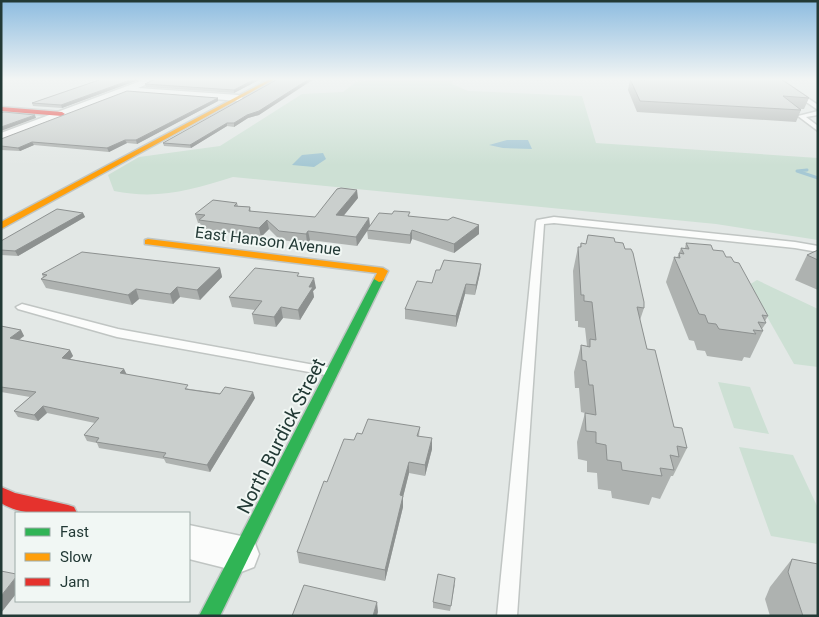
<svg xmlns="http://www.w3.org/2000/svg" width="819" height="617" font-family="Roboto,sans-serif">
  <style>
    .green { fill: #cde0d4 }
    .water { fill: #a6c8d4 }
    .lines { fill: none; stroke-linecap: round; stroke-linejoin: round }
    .stream { stroke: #a6c8d4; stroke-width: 3 }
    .lane-casing { stroke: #c0c5c3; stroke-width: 3 }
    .street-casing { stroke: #c0c5c3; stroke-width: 3 }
    .fast-casing { stroke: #bfc5c3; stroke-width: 3 }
    .slow-casing { stroke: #bfc5c3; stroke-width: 3 }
    .jam-casing { stroke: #bfc5c3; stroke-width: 3 }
    .lane { fill: #fbfcfb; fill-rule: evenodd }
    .street { fill: #fbfcfb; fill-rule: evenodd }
    .fast { fill: #30b455; fill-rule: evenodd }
    .slow { fill: #ff9f0a; fill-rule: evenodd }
    .jam { fill: #e5322d; fill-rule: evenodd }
    .wall { fill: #aeb2b0 }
    .shaded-wall { fill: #8d9190 }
    .building { fill: #cacfcd; stroke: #8d9190 }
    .labels { text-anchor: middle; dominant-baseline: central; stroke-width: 4; stroke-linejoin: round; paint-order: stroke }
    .street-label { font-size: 16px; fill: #223935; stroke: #f1f7f4 }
    .near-street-label { font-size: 19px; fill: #223935; stroke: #f1f7f4 }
  </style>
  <rect width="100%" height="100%" fill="#e3e8e6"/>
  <g class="green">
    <path d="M386,79H454L452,84L468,91L582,96L596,143L818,158V240L716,224L233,177C191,190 158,200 114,191L108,175L139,157L220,146L302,94L343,92L356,82Z"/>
    <path d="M757,280L818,309V367L794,364L749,285Z"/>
    <path d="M718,382L750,387L769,434L734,428Z"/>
    <path d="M739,447L793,455L818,508V544L771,536Z"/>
  </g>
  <g class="water">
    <path d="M507,140H528L532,149L503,148L489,145Z"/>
    <path d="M323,153L326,159L314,167L292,165L302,155Z"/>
  </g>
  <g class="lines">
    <path class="stream" d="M807,170L797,171L818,178"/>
    <g class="lane-casing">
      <g id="lane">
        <path d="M767,79L784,82L818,105V110L780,84Z"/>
        <path d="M818,111V115L806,117L818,126V131L798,116Z"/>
        <path d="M554,217L795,242L818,246V252L795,248L554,223L544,224L517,616H497L536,222L537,220Z"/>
        <path d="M22,304L118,329L331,368L336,369L338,372L336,375L331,376L117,337L18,309L16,307Z"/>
      </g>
    </g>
    <g class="street-casing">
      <g id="street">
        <path d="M146,79H159L138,88L238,95L243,98L238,101L128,92L1,141V133Z"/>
        <path d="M189,525L241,536L254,541L259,554L254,567L241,572L189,559Z"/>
      </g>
    </g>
    <g class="fast-casing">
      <path id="fast" d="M379,276L384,279L220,616H199L374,279Z"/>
    </g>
    <g class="slow-casing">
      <g id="slow">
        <path d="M270,79H275L1,229V222Z"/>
        <path d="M148,239L383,268L388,271L383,281L379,282L374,279L377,273L145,244V240Z"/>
      </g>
    </g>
    <g class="jam-casing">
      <g id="jam">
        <path d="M1,107L62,112L65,114L62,116L1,111Z"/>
        <path d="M1,487L15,493L68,505L74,507L77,513C53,515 22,516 1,503Z"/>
      </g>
    </g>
    <use href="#lane" class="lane"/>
    <use href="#street" class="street"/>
    <use href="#fast" class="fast"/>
    <use href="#slow" class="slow"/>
    <use href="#jam" class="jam"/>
  </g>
  <g class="wall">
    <path d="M102,79H141L62,108L33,106L32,103Z"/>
    <path d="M261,79L234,93L146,87L145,84Z"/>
    <path d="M278,79L259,115L248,118L234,127L227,126L191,148L164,146L163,143Z"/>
    <path d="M522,79H541V81L522,80Z"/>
    <path d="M630,79H781L809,98L804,109H799L801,110L796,122L637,112L628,90Z"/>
    <path d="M218,98V101L137,144L127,143L109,152L34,145L20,151L1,150V139Z"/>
    <path d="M358,198L343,216L369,218L370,227L410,216L479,234L454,253L412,239L410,244L368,239L367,230L357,246L310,240L307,243L280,240L269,229L261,237L202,229L200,223H198L195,214L237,203L238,206L250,207L251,212L315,217Z"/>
    <path d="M83,213L85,217L18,256L1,255V241Z"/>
    <path d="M588,235L615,242L625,249L644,308L640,320L647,349L674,427L687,448L673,476H671L660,499L652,497L649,505L612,498L611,491L598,489L597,473L587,472V461L578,459L577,442L585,413L581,412L579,388H575L574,372L581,345L587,346L585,328L578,327V321H575L573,271L578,247H580L581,243L586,244Z"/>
    <path d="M686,243L713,250L726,257L768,316L765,321L766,323L762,329L763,331L750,358L744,357L742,361L707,356L705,351L697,350L694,341L689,340L666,282L674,257L677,258L681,248H685Z"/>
    <path d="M818,250V290L795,280L807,255Z"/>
    <path d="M481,264L480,273L475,295L465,294L456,327L405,319V309L432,283L440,270Z"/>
    <path d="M220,268L222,277L200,300L180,297L173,304L139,299L132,305L46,288L41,279L43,277L42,274Z"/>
    <path d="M300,276L316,288L313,291L314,297L300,320L283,318L276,327L254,324L252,314L255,310L232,307L229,297Z"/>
    <path d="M1,326L21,330L24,336L19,340L70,350L73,356L70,359L124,369L126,374L190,389L255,398L210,472L166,463L164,459L99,448L97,443L87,441L84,435L95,423L47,413L38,421L18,417L14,411L30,397L1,392Z"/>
    <path d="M420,427L419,436L432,449L425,476L409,473L403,497V507L385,581L299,563L297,552L327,482L354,440L362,434Z"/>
    <path d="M792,559L818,616H770L765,599L770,587Z"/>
    <path d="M455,584L450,611L433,608V602Z"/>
  </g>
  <g class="shaded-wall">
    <path d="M133,79H141L62,108L61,105Z"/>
    <path d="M255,79H261L234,93V90Z"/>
    <path d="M309,79H314L259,115L248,118L234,127V123Z"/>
    <path d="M218,98V101L137,144L136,140Z"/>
    <path d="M35,115L36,118L1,131V127Z"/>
    <path d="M227,123V126L191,148L190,145Z"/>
    <path d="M125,140L127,143L109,152L107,148Z"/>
    <path d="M32,142L34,145L20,151L18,148Z"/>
    <path d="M357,190L358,198L337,224L336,215Z"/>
    <path d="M83,213L85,217L18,256L15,251Z"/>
    <path d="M369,218L370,227L357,246L356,237Z"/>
    <path d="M267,220L269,229L261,237L259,228Z"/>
    <path d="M479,225V234L454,253V244Z"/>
    <path d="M412,230V239L410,244V235Z"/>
    <path d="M308,231L310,240L307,243L306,234Z"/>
    <path d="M481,264L480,273L475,295L476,285Z"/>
    <path d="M220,268L222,277L200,300L197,290Z"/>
    <path d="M314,278L316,288L313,291L314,297L300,320L298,310L309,287Z"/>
    <path d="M466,284L465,294L456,327V316Z"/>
    <path d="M177,287L180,297L173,304L170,294Z"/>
    <path d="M136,289L139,299L132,305L128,295Z"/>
    <path d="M281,307L283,318L276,327L274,317Z"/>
    <path d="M21,330L24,336L13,344L10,338Z"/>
    <path d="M70,350L73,356L65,364L62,358Z"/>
    <path d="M124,369L127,375L120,373Z"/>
    <path d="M253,392L255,398L210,472L207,465Z"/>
    <path d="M43,406L47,413L38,421L34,415Z"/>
    <path d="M432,438V449L425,476V465Z"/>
    <path d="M409,462V473L403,497V507L385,581V570L400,495Z"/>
    <path d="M16,577V594L1,613V596Z"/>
    <path d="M377,602L378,612L377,616H373Z"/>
  </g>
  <g class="building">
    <path d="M102,79H133L61,105L32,103Z"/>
    <path d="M155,79H255L234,90L145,84Z"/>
    <path d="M278,79H309L259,111L247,115L234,123H227L190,145L163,143Z"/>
    <path d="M630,79L645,80V79H781L809,98L783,96L801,110L640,101Z"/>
    <path d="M127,91L218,98L136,140H125L107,148L32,142L18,148L1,146V139Z"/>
    <path d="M4,112L35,115L1,127V113Z"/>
    <path d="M341,188L357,190L336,215L369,218L356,237L308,231L306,234L279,231L267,220L259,228L199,220L205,215L195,214L213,200L237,203L234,206L250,207L249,211L315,217L337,189Z"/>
    <path d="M57,209L83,213L15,251L1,250V241Z"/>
    <path d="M394,211L410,212L408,216L448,220L453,217L479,225L454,244L412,230L410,235L367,230L379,213L392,214Z"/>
    <path d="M588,235L614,238L615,242L623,243L625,249H631L633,253L644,302V308L637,307L647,349L655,350L674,427L682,428L687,448L677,446L679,457L670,455L674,470L660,468L662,476L622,470L621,462L607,460L606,445L596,443V432L586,431L585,413L596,415L593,385H589L586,361L582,360L581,345L590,347V339L596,340L592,302L584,301V295H581L578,247H581V243L586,244Z"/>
    <path d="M686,243L711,245L713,250L723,251L726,257H731L734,262L739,263L768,316L762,315L766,323L758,322L763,331L753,330L756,334L719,329L716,324L708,323L705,315L699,314L674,257L680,258L679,253L684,254L681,248L689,249Z"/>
    <path d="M818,250V260L807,255Z"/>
    <path d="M82,252L220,268L197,290L177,287L170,294L136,289L128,295L41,279L47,275L42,274Z"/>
    <path d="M444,260L481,264L476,285L466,284L456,316L405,309L417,281L432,283L436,270H440Z"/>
    <path d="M255,268L299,273L297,276L314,278L309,287H313L298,310L281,307L274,317L252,314L262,301L229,297Z"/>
    <path d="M1,326L21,330L10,338L70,350L62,358L124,369L120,373L188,385L185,389L220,394L225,387L253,392L207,465L163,457L166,453L96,442L99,438L84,435L99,418L43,406L34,415L14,411L36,392L1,387Z"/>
    <path d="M368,419L420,427L417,436L432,438L425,465L409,462L400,495L403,496L385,570L297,552L324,481L327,482L344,439L354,440L357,433L362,434Z"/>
    <path d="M792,559L818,564V616H803L788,572Z"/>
    <path d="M1,571L16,574V577L1,596Z"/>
    <path d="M438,574L455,578L451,606L433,602Z"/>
    <path d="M304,585L377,602L373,616H292Z"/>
  </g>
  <linearGradient id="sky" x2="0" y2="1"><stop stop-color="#8dbce0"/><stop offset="0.48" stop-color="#f2f5f4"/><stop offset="1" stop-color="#f2f5f4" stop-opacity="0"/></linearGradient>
  <rect width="819" height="165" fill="url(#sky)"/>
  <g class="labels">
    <g class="street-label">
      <text transform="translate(268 241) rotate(7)">East Hanson Avenue</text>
    </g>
    <g class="near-street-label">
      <text transform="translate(281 436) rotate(-63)">North Burdick Street</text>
    </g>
  </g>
  <rect width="819" height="617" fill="none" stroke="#223935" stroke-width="5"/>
  <rect x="15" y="512" width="175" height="90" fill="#f1f7f4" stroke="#9eaba8"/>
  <rect x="25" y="528" width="25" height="8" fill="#30b455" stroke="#9eaba8"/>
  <text x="60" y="537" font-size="15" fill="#223935">Fast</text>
  <rect x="25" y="553" width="25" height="8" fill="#ff9f0a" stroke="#9eaba8"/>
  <text x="60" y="562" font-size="15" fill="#223935">Slow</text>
  <rect x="25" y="578" width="25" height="8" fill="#e5322d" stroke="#9eaba8"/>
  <text x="60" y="587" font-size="15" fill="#223935">Jam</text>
</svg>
